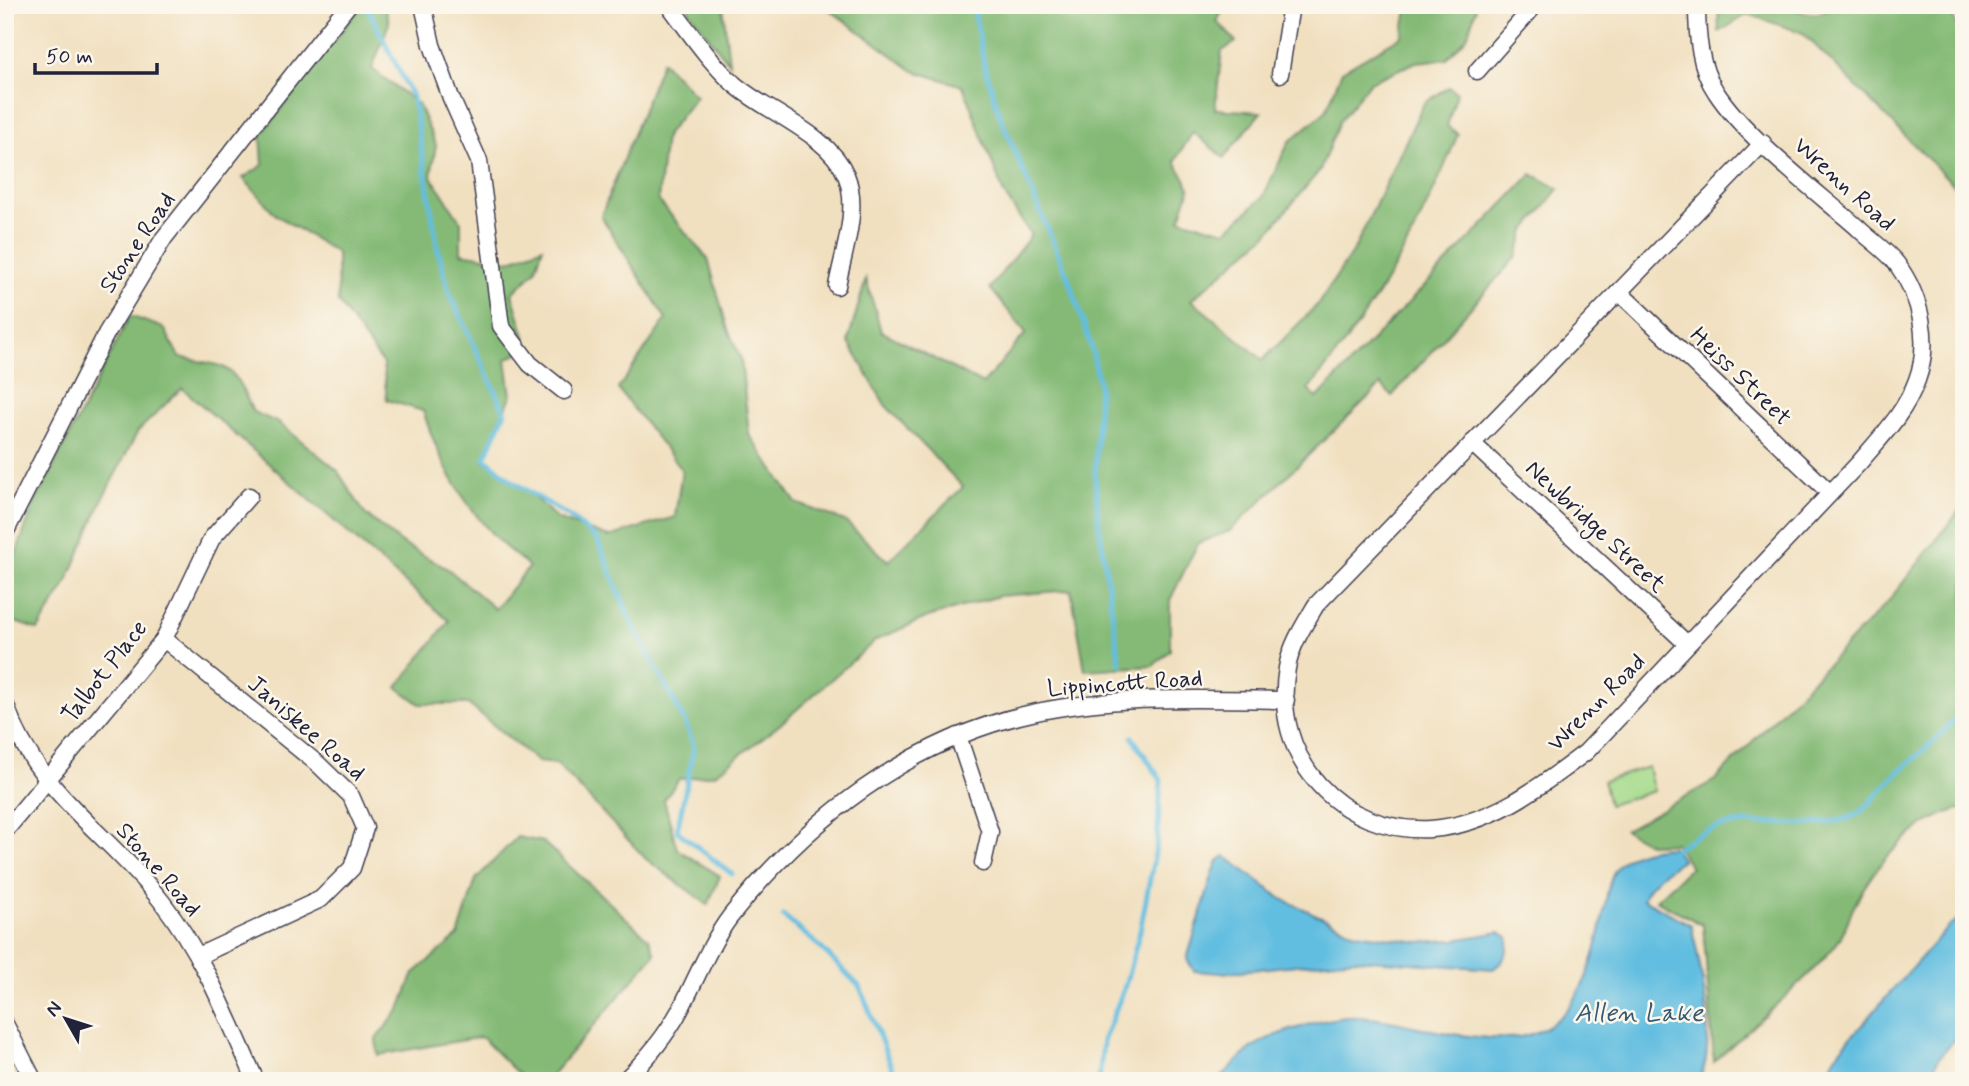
<svg xmlns="http://www.w3.org/2000/svg" width="1969" height="1086" font-family="Mynerve,sans-serif">
  <style>
    .green { fill: #a5da8a; stroke: #647e62; stroke-width: 2 }
    .forest { fill: #84ba76; stroke: #536e58; stroke-width: 2 }
    .water { fill: #62bee0; stroke: #42708e; stroke-width: 2 }
    .lines { fill: none; stroke-linecap: round; stroke-linejoin: round }
    .stream { stroke: #62bee0; stroke-width: 5 }
    .minor-casing { stroke: #413e4f; stroke-width: 19 }
    .minor { stroke: #fff; stroke-width: 16 }
    .labels { text-anchor: middle; dominant-baseline: central; stroke-width: 5; stroke-linejoin: round; paint-order: stroke }
    .street-label { font-size: 24px; fill: #22223b; stroke: #fbf7ec }
    .water-label { font-size: 26px; font-style: italic; fill: #385975; stroke: #fbf7ec }
  </style>
  <rect width="100%" height="100%" fill="#fbf7ec"/>
  <filter id="ink" filterUnits="userSpaceOnUse"><feTurbulence type="fractalNoise" baseFrequency=".0143" numOctaves="2"/><feDisplacementMap in="SourceGraphic" scale="14" xChannelSelector="R" yChannelSelector="G"/><feConvolveMatrix kernelMatrix="1 2 1 2 8 2 1 2 1" color-interpolation-filters="sRGB"/></filter>
  <filter id="wash" filterUnits="userSpaceOnUse"><feTurbulence type="fractalNoise" baseFrequency=".00686" numOctaves="4" result="noise"/><feDisplacementMap in="SourceGraphic" scale="28" xChannelSelector="R" yChannelSelector="G"/><feGaussianBlur stdDeviation="1.57" result="paint"/><feColorMatrix in="noise" values="0 0 0 0 0 0 0 0 0 0 0 0 0 0 0 0 0 1.4 0 .05"/><feComposite in="paint" operator="in"/></filter>
  <g filter="url(#wash)">
    <rect width="100%" height="100%" fill="#f1e0c0"/>
    <path class="green" d="M1648,767L1654,791L1609,805L1603,781Z"/>
    <g class="forest">
      <path d="M362,5H385L389,23L372,69L418,104L436,145L431,176L461,222V253L509,261L543,247L535,271L512,294L529,349L506,359L511,396L484,460L525,488L557,519L609,537L675,517L682,470L618,389L666,319L601,216L662,61L696,96L665,137L658,200L708,259L727,327L741,359L749,434L796,503L845,521L888,561L963,487L885,405L848,341L866,279L881,331L983,384L1026,333L990,288L1031,235L1004,194L963,86L914,71L823,5H968L975,9L983,5H1226L1217,21L1236,42L1222,51L1215,109L1261,112L1224,158L1193,132L1175,161L1190,188L1180,219L1226,231L1263,197L1289,142L1326,111L1342,71L1402,36L1408,5H1474L1476,9L1467,37L1447,59L1416,62L1370,82L1339,122L1320,170L1267,234L1191,300L1263,360L1318,304L1355,248L1424,103L1449,87L1457,93L1447,126L1458,134C1418,233 1377,307 1308,390L1317,398L1532,174L1559,189L1525,231L1517,256L1392,396L1381,385L1230,531L1198,543L1170,600V650L1153,666L1085,670L1071,590L999,596L928,617L876,640L778,726L715,774L679,779L664,800L677,849L720,876L708,905L646,859L557,764L538,762L468,704H420L397,687L449,621L182,388L138,431L104,496L65,586L38,630L7,619L12,564L34,505L130,316L164,328L179,357C232,368 230,361 253,412L279,423L337,470L365,514L401,543L448,569L495,609L529,567C519,557 506,549 496,538C460,500 439,460 423,411L387,400L383,364L338,302L337,253L276,215L243,178L263,165L261,135Z"/>
      <path d="M691,5H723L729,63L688,10Z"/>
      <path d="M1718,5C1737,5 1757,3 1776,5C1798,8 1814,22 1834,5H1945L1964,36V195L1803,33L1748,14L1719,32Z"/>
      <path d="M1964,505V808C1917,818 1876,862 1855,904C1848,918 1844,936 1834,947C1798,989 1753,1024 1714,1062L1703,925L1656,900L1691,867L1674,843L1650,844L1625,830L1715,780L1886,604Z"/>
      <path d="M517,837L543,842L649,939L655,954L550,1077L525,1081L481,1037L378,1055L376,1039L400,1009L414,973L458,936L476,879Z"/>
    </g>
    <g class="water">
      <path d="M1672,847L1682,860C1667,869 1649,883 1643,899L1691,925C1700,961 1719,1050 1698,1081H1218C1229,1070 1240,1056 1253,1047C1272,1033 1335,1015 1359,1017C1396,1019 1432,1033 1469,1036C1491,1039 1517,1041 1537,1032C1581,1013 1595,959 1603,917C1606,901 1608,879 1618,866C1630,851 1654,848 1672,847Z"/>
      <path d="M1225,856L1282,899L1356,933L1419,942L1454,940L1500,932L1508,937C1510,950 1504,962 1493,969L1355,959L1221,973L1194,971L1187,959L1213,873L1218,861Z"/>
      <path d="M1964,916V1027L1938,1059L1928,1081H1822L1839,1051L1947,928Z"/>
    </g>
    <g class="lines">
      <g class="stream">
        <path d="M973,5L984,64L1000,116L1070,282L1092,349L1099,385L1095,476L1099,525L1120,664"/>
        <path d="M368,9L413,98L438,250L449,292L505,412L485,458L512,481L570,517L597,539L631,621L685,722L694,747L677,831L732,874"/>
        <path d="M1671,853C1731,802 1778,835 1845,819C1864,815 1875,795 1889,782C1914,756 1943,738 1964,707"/>
        <path d="M783,916L818,945L860,987L897,1081"/>
        <path d="M1099,1081L1103,1041L1124,989L1140,931L1157,842L1161,780L1132,737"/>
      </g>
    </g>
  </g>
  <g filter="url(#ink)">
    <g class="lines">
      <g class="minor-casing">
        <g id="minor">
          <path d="M423,5L432,45L451,98L479,161L501,326L530,364L564,391"/>
          <path d="M669,5C690,33 709,61 734,84C766,112 829,134 846,175C860,208 843,253 837,286"/>
          <path d="M1697,5C1697,34 1699,67 1716,92C1745,137 1816,191 1858,228C1870,240 1887,251 1897,264C1921,297 1931,342 1917,380C1905,413 1881,437 1859,463L1586,752C1540,787 1491,825 1431,829C1340,834 1271,759 1287,668C1291,645 1304,625 1316,605L1763,143"/>
          <path d="M1477,71L1535,5"/>
          <path d="M1280,74L1291,5"/>
          <path d="M1619,292L1830,493"/>
          <path d="M1472,443L1687,644"/>
          <path d="M5,533L106,334L164,238L348,5"/>
          <path d="M164,639L319,765L351,796L365,828L352,868L321,899L198,956"/>
          <path d="M5,703C36,794 108,832 162,902C204,956 228,1019 256,1081"/>
          <path d="M958,736L990,832L983,863"/>
          <path d="M5,831L164,639L212,538L249,496"/>
          <path d="M5,1024L34,1081"/>
          <path d="M624,1081C645,1061 666,1036 680,1010C696,980 709,945 730,917C807,820 909,740 1032,713C1113,695 1203,699 1286,700"/>
        </g>
      </g>
      <use href="#minor" class="minor"/>
    </g>
  </g>
  <g class="labels">
    <g class="street-label">
      <text transform="translate(1844 185) rotate(42)">Wrenn Road</text>
      <text transform="translate(138 243) rotate(-56)">Stone Road</text>
      <text transform="translate(1740 377) rotate(44)">Heiss Street</text>
      <text transform="translate(1595 527) rotate(43)">Newbridge Street</text>
      <text transform="translate(105 672) rotate(-52)">Talbot Place</text>
      <text transform="translate(1125 684) rotate(-4)">Lippincott Road</text>
      <text transform="translate(1597 703) rotate(-45)">Wrenn Road</text>
      <text transform="translate(306 729) rotate(41)">Janiskee Road</text>
      <text transform="translate(158 870) rotate(49)">Stone Road</text>
    </g>
    <g class="water-label">
      <text x="1639" y="1014">Allen Lake</text>
    </g>
  </g>
  <rect width="1969" height="1086" fill="none" stroke="#fbf7ec" stroke-width="28"/>
  <g transform="translate(66 1019) rotate(309)" stroke="#fbf7ec" stroke-width="5" paint-order="stroke">
  <path d="M0-5L12 26L0 18L-12 26Z" fill="#22223b"/>
  <text y="-10" font-size="19" font-weight="bold" text-anchor="middle" fill="#22223b">N</text>
  </g>
  <path d="M35 63v10h122v-10" fill="none" stroke="#22223b" stroke-width="3.5"/>
  <text x="46" y="63" font-size="21" fill="#22223b" stroke="#fbf7ec" stroke-width="5" paint-order="stroke">50 m</text>
</svg>
